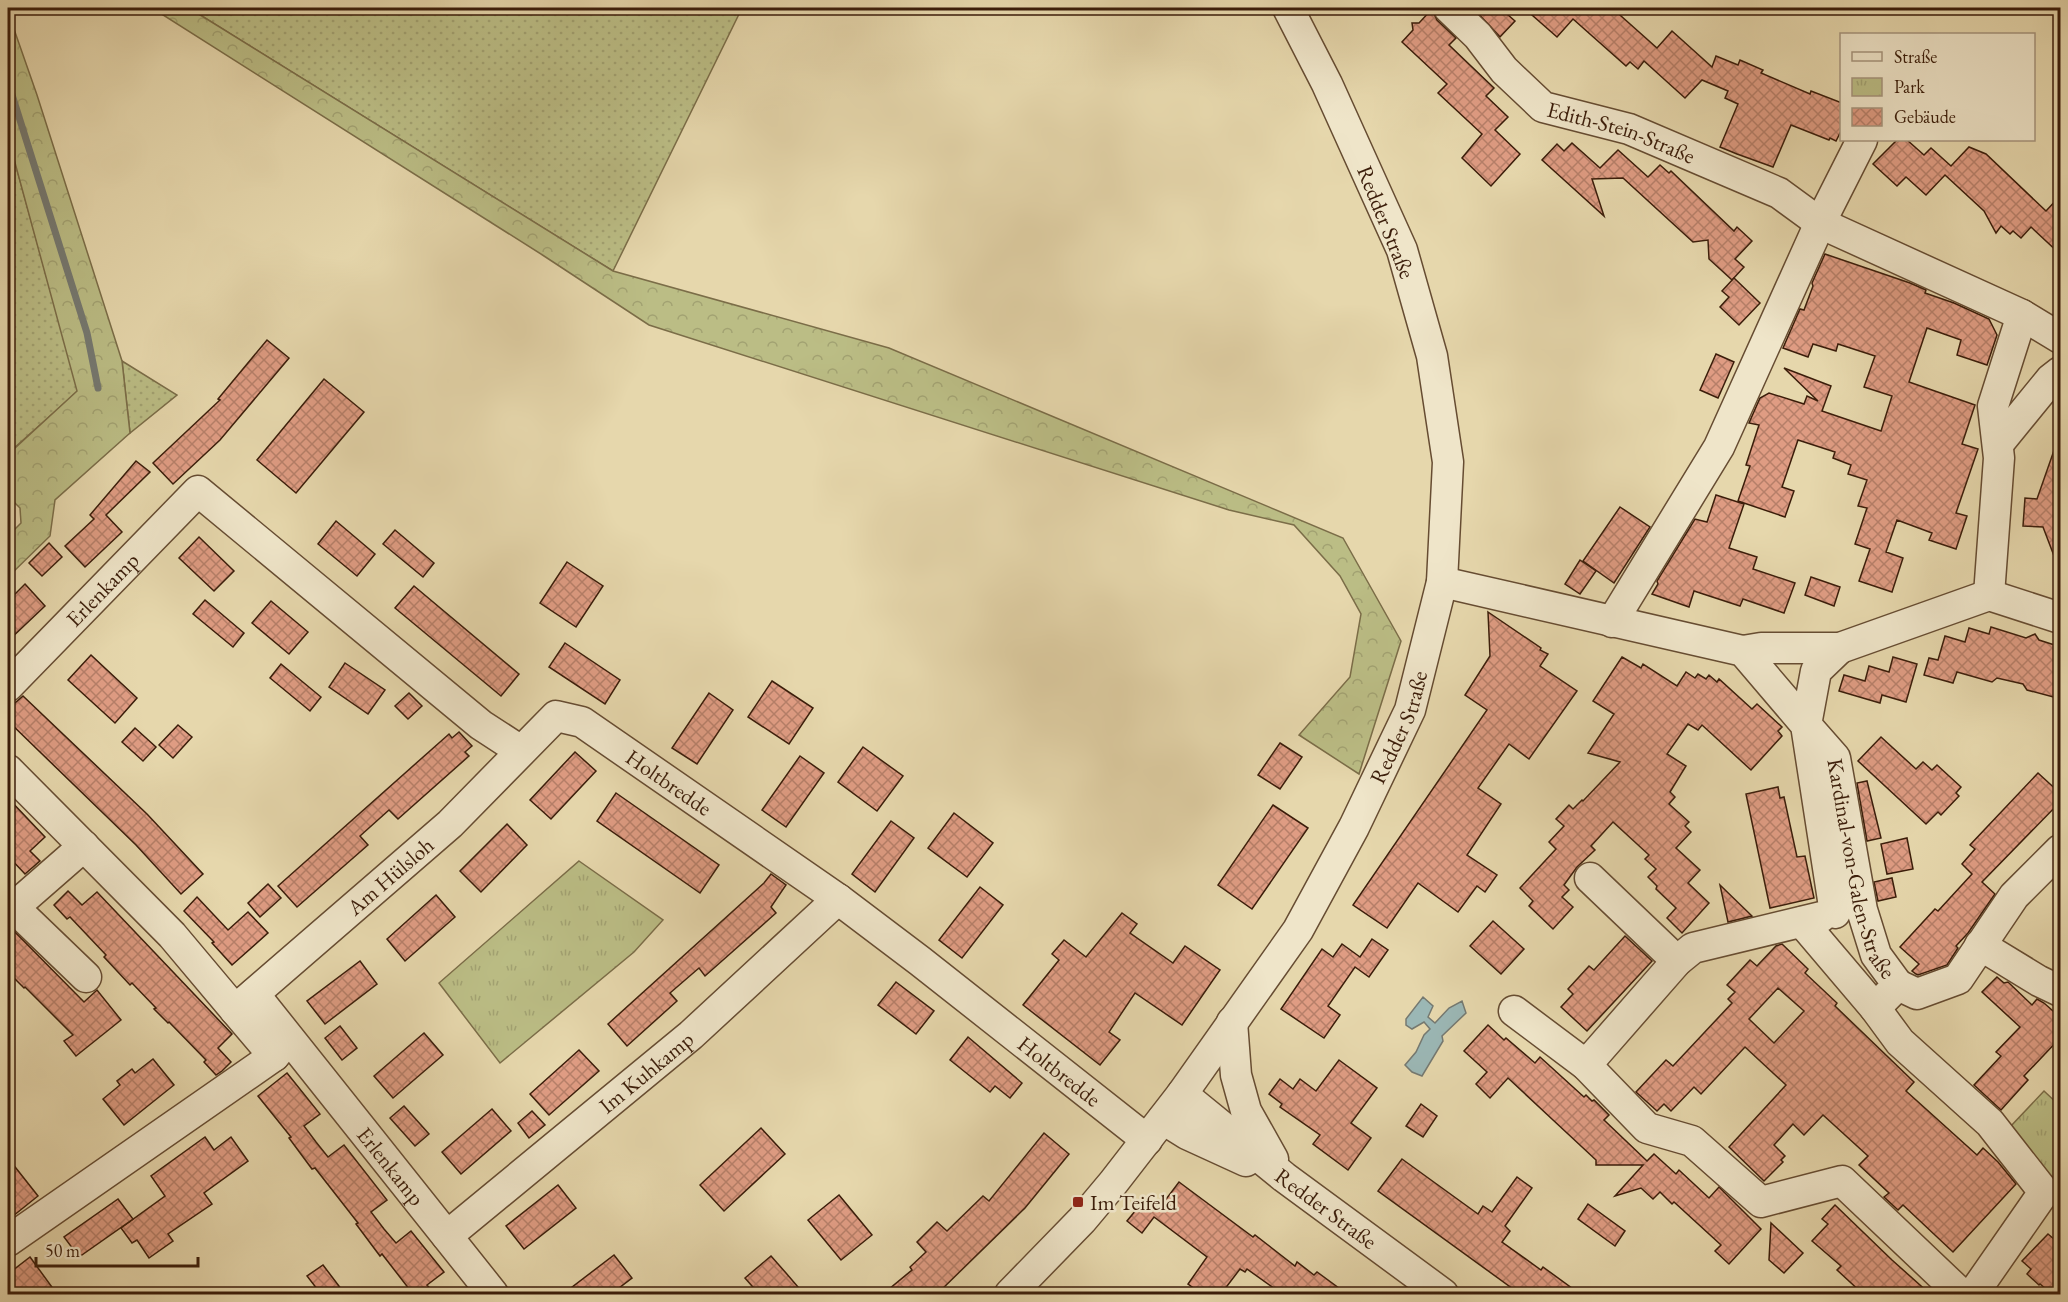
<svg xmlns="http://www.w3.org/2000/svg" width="2068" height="1302" font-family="'EB Garamond',serif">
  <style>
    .grass { fill: url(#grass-dots); stroke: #7b6d48; stroke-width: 1.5 }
    .forest { fill: url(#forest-crowns); stroke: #7b6d48; stroke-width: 1.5 }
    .park { fill: url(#park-tufts); stroke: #7b6d48; stroke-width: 1.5 }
    .water { fill: #9bb7b5; stroke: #757971; stroke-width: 1.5 }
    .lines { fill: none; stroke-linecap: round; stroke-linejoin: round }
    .stream { stroke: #757971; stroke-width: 7 }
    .building { fill: url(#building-cross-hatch); stroke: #3b1d0a; stroke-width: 1.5; fill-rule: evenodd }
    .minor-casing { stroke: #664c32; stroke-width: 33 }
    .minor { stroke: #efe5c9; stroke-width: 30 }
    .poi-dot { fill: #8f2418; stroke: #efe5c9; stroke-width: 2 }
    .labels { text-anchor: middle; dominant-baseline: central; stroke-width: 5; stroke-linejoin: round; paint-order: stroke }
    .street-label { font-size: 22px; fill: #3b1d0a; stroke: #efe5c9 }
    .poi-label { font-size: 22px; fill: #3b1d0a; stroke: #efe5c9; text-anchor: start }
  </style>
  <defs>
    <pattern id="grass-dots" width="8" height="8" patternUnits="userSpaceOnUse" patternTransform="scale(1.5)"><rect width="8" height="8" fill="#bbbd85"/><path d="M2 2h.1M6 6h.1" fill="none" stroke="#a2a272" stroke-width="1.8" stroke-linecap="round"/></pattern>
    <pattern id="forest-crowns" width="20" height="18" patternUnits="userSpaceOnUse" patternTransform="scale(1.5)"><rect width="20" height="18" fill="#bbbd85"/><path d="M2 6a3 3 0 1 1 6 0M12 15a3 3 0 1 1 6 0" fill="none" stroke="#a2a272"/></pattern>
    <pattern id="park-tufts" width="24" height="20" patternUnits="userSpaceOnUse" patternTransform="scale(1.5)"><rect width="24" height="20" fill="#bbbd85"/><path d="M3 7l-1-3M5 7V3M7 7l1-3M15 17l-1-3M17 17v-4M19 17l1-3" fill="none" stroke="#a2a272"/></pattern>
    <pattern id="building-cross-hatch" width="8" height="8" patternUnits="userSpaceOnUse" patternTransform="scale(1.5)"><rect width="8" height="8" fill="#df9c83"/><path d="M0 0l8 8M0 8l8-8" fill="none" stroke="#b67f69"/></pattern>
  </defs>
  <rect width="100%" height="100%" fill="#e6d7ac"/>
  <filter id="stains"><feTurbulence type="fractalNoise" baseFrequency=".00333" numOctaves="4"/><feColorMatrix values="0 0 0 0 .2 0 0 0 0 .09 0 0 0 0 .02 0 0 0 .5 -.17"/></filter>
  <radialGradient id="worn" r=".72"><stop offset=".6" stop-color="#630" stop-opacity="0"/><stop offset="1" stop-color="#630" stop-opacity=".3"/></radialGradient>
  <g class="grass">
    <path d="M189,8H742L613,271Z"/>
    <path d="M8,137L78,391L13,449L8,443Z"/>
    <path d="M122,361L177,395L130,433Z"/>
  </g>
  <g class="forest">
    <path d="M152,8H189L613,271L889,348L1343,538L1401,641L1359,774L1299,735L1350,677L1361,614L1340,576L1294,525L1229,510L649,325L544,256Z"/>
    <path d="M8,12L37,95L122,361L130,433L55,500L50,536L8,577V536L21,523L20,508L8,496V443L14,449L77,391L8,137Z"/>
  </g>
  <g class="park">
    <path d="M579,861L663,920L634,952L500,1063L439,983Z"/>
    <path d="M2044,1091L2060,1106V1184L2018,1145L2011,1126Z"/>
  </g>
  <path class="water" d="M1423,997L1433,1006L1428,1017L1435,1023L1449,1008L1462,1001L1466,1013L1442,1036L1443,1041L1422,1076L1412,1072L1405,1065L1416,1052L1424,1035L1430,1029L1424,1022L1412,1029L1406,1025V1019Z"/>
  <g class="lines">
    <path class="stream" d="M8,82L87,333L98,388"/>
  </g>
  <g class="building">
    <path d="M1473,8H1500L1515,21L1500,37Z"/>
    <path d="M1524,8H1612L1657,48L1672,31L1712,67L1716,56L1738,65L1740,60L1763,70L1761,73L1810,94L1811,91L1842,103V129L1836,141L1830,138L1829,140L1791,125L1773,167L1737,154L1720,147L1738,104L1725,98L1728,91L1702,80L1685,98L1644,61L1638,69L1630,62L1626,66L1573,19L1557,37Z"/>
    <path d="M1432,9L1437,20L1456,38L1449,45L1494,88L1486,96L1508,117L1495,130L1520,154L1491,186L1462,158L1482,134L1438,93L1447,84L1402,42L1413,30L1412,23H1419Z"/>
    <path d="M1897,140H1907L1924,155L1931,148L1951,166L1969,147L1986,154L2046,211L2061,195V255L2031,227L2021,238L2013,231L2010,234L2001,226L1996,233L1984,211L1945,175L1926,195L1906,177L1897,186L1873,164Z"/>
    <path d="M1572,143L1600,168L1618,150L1648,177L1660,165L1669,173L1671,171L1734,231L1737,227L1752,241L1735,259L1744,267L1732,280L1709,259L1708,240L1693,242L1623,178L1592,179L1604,216L1542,160L1557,144L1564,151Z"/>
    <path d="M1825,254L1910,283L1926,290L1925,293L1954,303L1989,319L1997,335L1987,365L1957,355L1961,340L1927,328L1909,382L1975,405L1962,444L1978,449L1956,513L1967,516L1956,549L1929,540L1932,533L1897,520L1886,552L1903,558L1892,592L1859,581L1870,549L1855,544L1867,508L1858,506L1867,480L1848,474L1851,465L1833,458L1835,452L1798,440L1782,487L1794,491L1785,517L1738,501L1750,466L1746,465L1759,425L1749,423L1760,398L1769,393L1804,404L1807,396L1818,401L1784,368L1831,386L1822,411L1881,431L1892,396L1864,387L1875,356L1838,344L1836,351L1813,344L1808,357L1783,348L1800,309L1804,310L1813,286L1812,283Z"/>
    <path d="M1734,278L1760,303L1739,325L1720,307L1729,297L1722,291Z"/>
    <path d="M267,340L289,358L220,440L173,484L153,463L220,400L218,399Z"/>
    <path d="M1716,354L1734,362L1718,398L1700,390Z"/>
    <path d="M324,379L364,412L296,493L257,460Z"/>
    <path d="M2058,439H2061L2059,569L2043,527L2023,526L2025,498L2037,499Z"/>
    <path d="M136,461L150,472L106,515L122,532L85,567L65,546L94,519L90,515Z"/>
    <path d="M1716,495L1744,504L1729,548L1757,557L1753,569L1795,583L1784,613L1743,599L1740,606L1694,591L1689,607L1652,594L1658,584L1657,581L1695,519L1707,522Z"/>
    <path d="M1620,507L1650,527L1614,583L1583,561Z"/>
    <path d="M336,521L375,554L357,576L318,544Z"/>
    <path d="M395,530L434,563L423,577L383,544Z"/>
    <path d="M199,537L234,571L214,591L179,558Z"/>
    <path d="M49,543L62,557L42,576L29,563Z"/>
    <path d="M1580,560L1596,571L1580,594L1565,584Z"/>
    <path d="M567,562L603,586L576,627L540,603Z"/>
    <path d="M1811,577L1840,587L1834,606L1805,595Z"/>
    <path d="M25,584L45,606L8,641V601Z"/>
    <path d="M414,586L519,674L501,696L395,608Z"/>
    <path d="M205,600L244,633L233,647L193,614Z"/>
    <path d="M271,601L308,632L289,654L252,623Z"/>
    <path d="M1488,612L1541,648L1540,650L1548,654L1540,666L1577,691L1529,759L1509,744L1478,788L1501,804L1467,855L1497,875L1485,892L1477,886L1458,912L1418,883L1387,928L1353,905L1487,710L1465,695L1490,656Z"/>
    <path d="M1991,627L2026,638L2035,634L2039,640L2061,647V699L2027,690L2023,684L1997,678L1992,682L1957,672L1953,683L1924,675L1929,658L1938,660L1945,636L1965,642L1969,628L1989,634Z"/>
    <path d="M565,643L620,680L605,704L549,667Z"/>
    <path d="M91,655L137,698L115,723L68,680Z"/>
    <path d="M1622,657L1641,668L1643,664L1677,686L1686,672L1695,678L1698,674L1706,679L1709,675L1717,682L1719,679L1752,709L1757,704L1782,727L1778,731L1782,736L1751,770L1702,725L1698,730L1688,724L1667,754L1686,766L1670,792L1675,797L1669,804L1689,822L1685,826L1691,832L1676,848L1700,870L1688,883L1709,903L1682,933L1667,918L1676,908L1656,889L1657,886L1648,877L1656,869L1645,859L1649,855L1613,822L1591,846L1595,850L1577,867L1564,885L1569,890L1562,897L1573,907L1553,929L1529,906L1533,901L1520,888L1556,849L1549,842L1564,826L1556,819L1569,805L1573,809L1582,800L1583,801L1620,762L1588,753L1614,714L1593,701Z"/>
    <path d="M1893,657L1917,664L1906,702L1882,695L1880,703L1839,691L1844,675L1865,681L1869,666L1889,672Z"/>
    <path d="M345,663L385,690L368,714L329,687Z"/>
    <path d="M281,664L321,697L310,711L270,678Z"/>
    <path d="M772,681L813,708L789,744L748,717Z"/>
    <path d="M409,693L422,706L408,719L395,706Z"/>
    <path d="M709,693L733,710L697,764L672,748Z"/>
    <path d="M23,696L147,814L203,874L181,894L136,845L8,721V709Z"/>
    <path d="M178,725L192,737L173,758L159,745Z"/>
    <path d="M135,728L156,747L143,761L122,742Z"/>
    <path d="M459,732L472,746L465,752L469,756L398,819L389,810L360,836L368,845L297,907L278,886L449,734L452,738Z"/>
    <path d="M1881,737L1916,769L1923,762L1932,770L1937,765L1961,787L1956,793L1959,796L1941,815L1938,812L1926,824L1858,761Z"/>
    <path d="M1280,743L1302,757L1280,789L1258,775Z"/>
    <path d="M863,747L903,776L877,811L838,782Z"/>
    <path d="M575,752L596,771L551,819L530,800Z"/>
    <path d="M800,756L824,773L786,827L762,810Z"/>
    <path d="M2038,773L2061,794V801L1982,882L1995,894L1968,933L1956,946L1958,948L1947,965L1918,975L1916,974L1912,971L1919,964L1900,947L1935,909L1938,911L1972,874L1962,864L1975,849L1970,845Z"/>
    <path d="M1867,781L1881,838L1867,841L1857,783Z"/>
    <path d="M1778,787L1780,798L1784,797L1797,857L1805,856L1814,898L1770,908L1746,794Z"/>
    <path d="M616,793L719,865L700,893L597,821Z"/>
    <path d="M8,798L45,837L30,851L40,861L25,874L8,856Z"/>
    <path d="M1273,805L1308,828L1252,909L1218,885Z"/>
    <path d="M954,813L993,843L967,877L928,848Z"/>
    <path d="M891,821L914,838L875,892L852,874Z"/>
    <path d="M507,824L527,845L481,892L460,871Z"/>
    <path d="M1907,838L1913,869L1887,874L1881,844Z"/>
    <path d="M771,874L786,885L771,907L776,913L705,976L699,968L670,993L677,1001L627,1046L608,1024L764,883Z"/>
    <path d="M1892,878L1896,897L1878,901L1874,882Z"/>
    <path d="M268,884L281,898L260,917L248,903Z"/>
    <path d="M1720,885L1752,916L1728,922Z"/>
    <path d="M980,887L1003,905L962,958L939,940Z"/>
    <path d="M68,891L82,905L97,892L232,1034L218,1048L231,1062L222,1071L216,1075L204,1062L206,1060L169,1022L168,1023L154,1009L156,1008L132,983L130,985L104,957L106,955L70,917L67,919L54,905Z"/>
    <path d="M436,895L455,917L405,961L387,939Z"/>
    <path d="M197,897L228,930L248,912L268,933L232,965L212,943L214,942L184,911Z"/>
    <path d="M1122,913L1137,924L1130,933L1173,963L1185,946L1220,970L1182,1025L1135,993L1109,1032L1120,1040L1100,1065L1023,1005L1059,960L1052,954L1064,940L1086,957Z"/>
    <path d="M1493,921L1524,949L1501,974L1470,946Z"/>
    <path d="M8,925L84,1002L97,990L121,1020L76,1056L64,1041L73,1035L25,987L24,988L8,972Z"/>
    <path d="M1625,936L1652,961L1587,1031L1561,1007L1573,994L1568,989L1589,966L1594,970Z"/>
    <path d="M1372,939L1388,950L1369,977L1355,967L1328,1006L1340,1015L1324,1038L1281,1009L1322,949L1333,957L1342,944L1360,957Z"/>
    <path d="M1782,944L1808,969L1805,973L1837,1003L1835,1006L1914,1082L1906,1091L1977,1155L1983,1148L1998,1162L2016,1184L1953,1252L1903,1205L1898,1210L1884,1197L1889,1193L1859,1165L1868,1156L1823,1115L1804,1135L1793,1124L1774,1145L1785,1156L1781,1160L1783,1162L1764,1181L1729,1147L1786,1085L1745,1047L1701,1094L1694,1087L1671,1111L1664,1104L1657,1111L1636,1092L1666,1060L1673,1066L1732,1003L1728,999L1735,992L1727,985L1750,960L1757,966L1776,946ZM1778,988L1804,1011L1774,1043L1749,1019Z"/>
    <path d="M360,961L377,984L325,1024L307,1001Z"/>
    <path d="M1997,977L2004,983L2008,982L2032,1005L2037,999L2044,1003L2061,1018V1037L2024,1076L2028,1080L2001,1110L1974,1085L2001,1056L1996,1052L2020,1027L1982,992Z"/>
    <path d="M896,982L934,1011L916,1034L878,1005Z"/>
    <path d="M1488,1025L1504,1040L1506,1038L1535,1063L1540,1057L1584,1097L1586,1095L1592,1101L1594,1100L1609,1115L1604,1120L1647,1161L1654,1154L1676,1174L1679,1170L1709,1198L1719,1187L1761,1229L1729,1264L1715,1251L1721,1245L1674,1202L1672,1204L1660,1192L1653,1199L1641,1188L1615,1196L1643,1165H1596V1160L1508,1078L1490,1098L1476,1084L1487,1072L1464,1051Z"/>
    <path d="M340,1026L357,1048L342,1060L325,1038Z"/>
    <path d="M424,1033L443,1055L393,1098L374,1076Z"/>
    <path d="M968,1037L1022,1083L1010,1098L995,1086L990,1092L950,1060Z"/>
    <path d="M579,1050L599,1071L549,1115L530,1094Z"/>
    <path d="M153,1059L174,1085L124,1125L103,1099L120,1085L117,1081L132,1069L135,1073Z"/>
    <path d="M1339,1060L1377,1088L1351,1123L1371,1138L1348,1170L1313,1144L1320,1135L1280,1107L1282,1104L1269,1094L1280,1079L1293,1089L1300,1079L1316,1091Z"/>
    <path d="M287,1073L320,1114L304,1126L316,1142L328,1157L344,1145L387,1200L371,1212L384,1229L396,1243L411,1231L444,1272L427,1285L435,1294H413L382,1254L380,1256L356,1224L358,1223L315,1168L312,1169L289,1138L291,1137L258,1096Z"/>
    <path d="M1421,1104L1437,1116L1423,1137L1406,1126Z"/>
    <path d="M404,1106L429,1134L415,1146L390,1118Z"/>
    <path d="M492,1109L511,1131L461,1174L442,1152Z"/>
    <path d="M532,1111L545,1125L529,1138L518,1123Z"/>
    <path d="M761,1128L785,1154L724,1211L700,1185Z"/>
    <path d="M1044,1133L1069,1154L1025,1208L937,1294H883L912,1270L910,1267L926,1252L917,1242L937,1222L947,1231L983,1196L989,1201Z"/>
    <path d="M205,1137L214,1150L231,1137L248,1161L204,1193L212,1204L168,1234L173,1241L149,1258L137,1240L132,1243L121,1228L165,1196L151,1176Z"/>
    <path d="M8,1158L38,1196L8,1220Z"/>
    <path d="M1402,1159L1478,1214L1483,1206L1492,1212L1517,1177L1532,1188L1505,1226L1510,1231L1502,1242L1541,1270L1543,1267L1580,1294H1520L1378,1191Z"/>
    <path d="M1179,1182L1253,1237L1255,1235L1295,1266L1297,1262L1314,1275L1317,1272L1347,1294H1282L1247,1269L1245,1272L1240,1269L1221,1294H1202L1188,1284L1207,1257L1154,1217L1142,1233L1127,1221L1145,1199L1158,1210Z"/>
    <path d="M558,1185L576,1208L524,1249L506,1226Z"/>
    <path d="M839,1195L872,1235L841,1260L808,1220Z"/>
    <path d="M118,1199L133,1219L79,1257L64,1237Z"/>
    <path d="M1588,1204L1625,1231L1615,1246L1578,1219Z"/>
    <path d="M1835,1205L1892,1260L1930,1294H1863L1837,1270L1841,1266L1812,1241L1828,1224L1822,1219Z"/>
    <path d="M1771,1223L1803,1253L1784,1273L1769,1260Z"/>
    <path d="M2048,1234L2061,1245V1294H2052L2040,1284L2039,1285L2027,1274L2031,1269L2022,1261Z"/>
    <path d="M614,1255L632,1278L611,1294H563Z"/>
    <path d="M771,1256L786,1273L804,1294H759L745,1278Z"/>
    <path d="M30,1257L57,1294H8V1274Z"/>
    <path d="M323,1265L345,1294H321L307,1276Z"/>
  </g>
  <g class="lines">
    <g class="minor-casing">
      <g id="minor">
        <path id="s1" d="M1449,8L1478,36L1504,70L1543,107L1629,129L1779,193L1820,223L2022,315L2060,338"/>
        <path d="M1998,444L2051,379L2060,372"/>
        <path d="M1442,582L1743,651L1806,725L1835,913"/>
        <path d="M1989,595L1999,458L1993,406L2022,315"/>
        <path d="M1612,622L1719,447L1820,223L1862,140"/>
        <path id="s2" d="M1840,648L1816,671L1806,725L1835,758L1862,910L1876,955L1898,985L1875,1008"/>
        <path d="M1743,651L1761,648H1840L1989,595L2060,618"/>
        <path id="s3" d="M8,686L198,491L481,725L521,751"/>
        <path d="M8,770L172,935L235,1010"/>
        <path d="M1590,878L1677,961"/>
        <path d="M8,902L86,977"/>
        <path d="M13,908L84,846"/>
        <path d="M1802,922L1875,1008L1900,1042L1990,1123L2044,1192L1973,1294"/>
        <path d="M1980,945L2039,981L2060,991"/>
        <path d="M1898,985L1917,994L1958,979L2014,896L2060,850"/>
        <path id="s4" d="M254,994L493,1294"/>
        <path d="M1514,1011L1586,1065L1647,1128L1692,1141L1761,1202L1842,1181L1961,1294"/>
        <path d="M1232,1022L1236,1075L1246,1111L1273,1159"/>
        <path id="s5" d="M289,1039L274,1056L235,1010L450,824L556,716L582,722L838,899L920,961L1147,1140"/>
        <path d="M1586,1065L1677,961L1693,948L1821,917"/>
        <path id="s6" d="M1182,1094L1284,1177L1443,1294"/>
        <path d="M1163,1119L1187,1134L1246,1161"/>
        <path id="s7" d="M447,1236L691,1035L838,899"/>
        <path d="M8,1241L274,1056"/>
        <path id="s8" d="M1010,1294L1082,1220L1113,1183L1182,1094L1298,930L1354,827L1410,710L1442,582L1448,462L1432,356L1402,250L1327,84L1288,8"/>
      </g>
    </g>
    <use href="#minor" class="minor"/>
  </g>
  <rect class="poi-dot" x="1072" y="1196" width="12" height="12" rx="3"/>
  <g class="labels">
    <g class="street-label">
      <text stroke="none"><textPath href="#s1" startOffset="219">Edith-Stein-Straße</textPath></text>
      <text transform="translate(1386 222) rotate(68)">Redder Straße</text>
      <text stroke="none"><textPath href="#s3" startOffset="135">Erlenkamp</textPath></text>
      <text stroke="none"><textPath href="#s8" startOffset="692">Redder Straße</textPath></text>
      <text stroke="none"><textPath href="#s5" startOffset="651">Holtbredde</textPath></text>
      <text stroke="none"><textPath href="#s2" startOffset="246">Kardinal-von-Galen-Straße</textPath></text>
      <text stroke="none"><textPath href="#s5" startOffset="288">Am Hülsloh</textPath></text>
      <text stroke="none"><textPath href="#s5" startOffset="1137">Holtbredde</textPath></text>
      <text stroke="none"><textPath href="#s7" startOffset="258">Im Kuhkamp</textPath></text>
      <text stroke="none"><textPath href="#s4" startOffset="220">Erlenkamp</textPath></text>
      <text stroke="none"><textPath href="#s6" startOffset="184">Redder Straße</textPath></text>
    </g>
    <g class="poi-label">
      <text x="1090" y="1202">Im Teifeld</text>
    </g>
  </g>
  <rect width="2068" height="1302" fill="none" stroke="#e6d7ac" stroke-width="30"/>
  <rect x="9" y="9" width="2050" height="1284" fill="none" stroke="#3b1d0a" stroke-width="3"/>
  <rect x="15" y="15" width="2038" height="1272" fill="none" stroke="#3b1d0a" stroke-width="1.5"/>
  <rect x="1840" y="33" width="195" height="108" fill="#efe5c9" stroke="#a7957d" stroke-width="1.5"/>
  <rect x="1852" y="52" width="30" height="9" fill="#efe5c9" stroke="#a7957d" stroke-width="1.5"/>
  <text x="1894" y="63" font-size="18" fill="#3b1d0a">Straße</text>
  <rect x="1852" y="78" width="30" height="18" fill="url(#park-tufts)" stroke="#a7957d" stroke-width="1.5"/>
  <text x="1894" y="93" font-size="18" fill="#3b1d0a">Park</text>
  <rect x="1852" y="108" width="30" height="18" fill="url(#building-cross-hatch)" stroke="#a7957d" stroke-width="1.5"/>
  <text x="1894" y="123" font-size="18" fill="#3b1d0a">Gebäude</text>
  <path d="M36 1257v9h162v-9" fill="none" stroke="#3b1d0a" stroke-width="3"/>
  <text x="45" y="1257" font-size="18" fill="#3b1d0a" stroke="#efe5c9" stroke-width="4.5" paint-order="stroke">50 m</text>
  <rect width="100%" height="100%" filter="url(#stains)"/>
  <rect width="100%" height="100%" fill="url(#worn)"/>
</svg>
